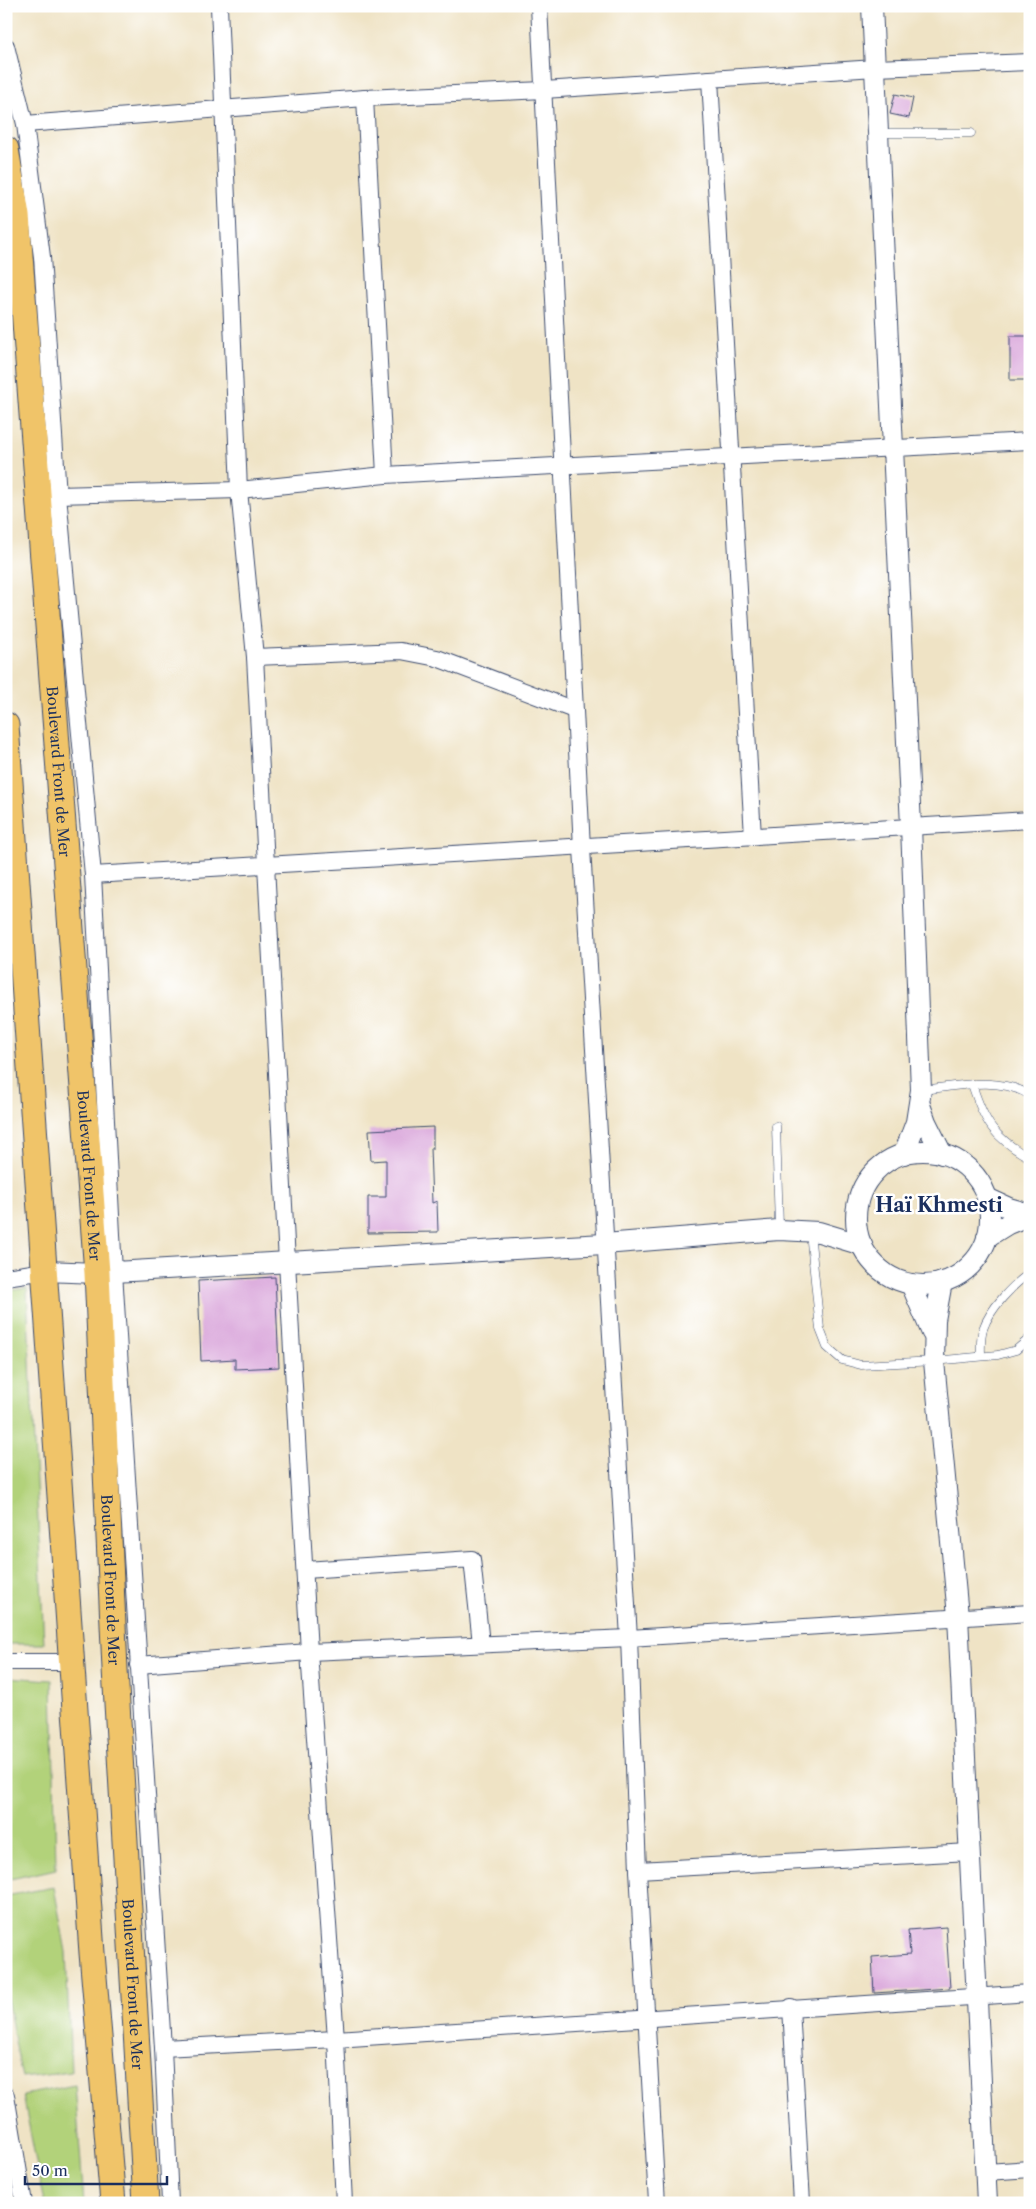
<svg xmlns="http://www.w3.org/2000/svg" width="1036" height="2209" font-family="'Libre Caslon Text',serif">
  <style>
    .green { fill: #b2d27a; stroke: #66806c }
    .building { fill: #ddaede }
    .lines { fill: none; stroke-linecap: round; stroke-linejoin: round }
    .service-casing { stroke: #3b4a6d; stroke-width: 9 }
    .minor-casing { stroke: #3b4a6d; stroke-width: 18 }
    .tertiary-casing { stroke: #3b4a6d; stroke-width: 22 }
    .primary-casing { stroke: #3b4a6d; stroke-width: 27 }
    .service { stroke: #fff; stroke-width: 8 }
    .minor { stroke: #fff; stroke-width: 16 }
    .tertiary { stroke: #fff; stroke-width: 20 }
    .primary { stroke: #f0c469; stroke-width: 25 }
    .labels { text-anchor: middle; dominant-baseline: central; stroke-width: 5; stroke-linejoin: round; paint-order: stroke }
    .street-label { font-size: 15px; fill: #1b2f5e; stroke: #fff }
    .district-label { font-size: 20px; font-weight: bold; fill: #1b2f5e; stroke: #fff }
  </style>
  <rect width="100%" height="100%" fill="#fff"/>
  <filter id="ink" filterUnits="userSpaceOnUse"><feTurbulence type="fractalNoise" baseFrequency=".02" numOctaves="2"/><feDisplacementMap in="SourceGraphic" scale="10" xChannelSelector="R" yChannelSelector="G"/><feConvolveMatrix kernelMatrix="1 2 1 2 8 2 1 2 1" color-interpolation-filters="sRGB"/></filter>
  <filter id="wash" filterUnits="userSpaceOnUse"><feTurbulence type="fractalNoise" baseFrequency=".0096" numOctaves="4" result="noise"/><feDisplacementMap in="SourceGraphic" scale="20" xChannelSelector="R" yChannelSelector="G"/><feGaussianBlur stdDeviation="1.12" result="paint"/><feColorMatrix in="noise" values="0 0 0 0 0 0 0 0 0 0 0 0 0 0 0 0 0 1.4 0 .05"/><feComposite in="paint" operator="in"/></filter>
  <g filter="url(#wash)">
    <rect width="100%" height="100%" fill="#efe3c5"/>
    <g class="green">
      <path d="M27,1288C31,1407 39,1525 44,1644H6V1291Z"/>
      <path d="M6,1677L52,1680L56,1869L6,1880Z"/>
      <path d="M54,1887L66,1952L71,2072L22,2078L6,1993V1896Z"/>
      <path d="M75,2085L84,2203H44L23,2095Z"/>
    </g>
    <g id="blocks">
      <g class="building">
        <path d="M895,94L913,98L909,118L890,114Z"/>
        <rect x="1010" y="336" width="20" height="44"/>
        <path d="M433,1127V1148H430L432,1203L437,1201L438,1232L368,1233V1197H386V1160L371,1161L369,1130Z"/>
        <path d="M275,1277L279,1367L235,1369V1359L201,1361L198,1281Z"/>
        <path d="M946,1927L950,1988L874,1993L872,1957L910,1954L908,1930Z"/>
      </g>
    </g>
  </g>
  <g filter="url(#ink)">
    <use href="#blocks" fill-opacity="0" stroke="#3b4a6d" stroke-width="1"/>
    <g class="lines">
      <g class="service-casing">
        <g id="service">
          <path d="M878,133H971"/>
          <path d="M972,1084C984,1122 994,1138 1030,1158"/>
          <path d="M923,1090C958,1086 998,1076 1030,1095"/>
          <path d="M776,1126L779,1228"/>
          <path d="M810,1232L820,1329L827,1347L842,1360L861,1365L934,1361L998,1355L1016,1350L1030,1338"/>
          <path d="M981,1356C981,1348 980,1338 983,1329C990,1309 1012,1285 1030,1273"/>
        </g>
      </g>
      <g class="minor-casing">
        <g id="minor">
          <path d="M219,6L239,490L255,657L287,1262L309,1652L336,2039L344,2203"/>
          <path d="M539,6L582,848L629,1638L638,1870L657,2203"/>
          <path d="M6,46L25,124L42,257L58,495L93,875L114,1272L163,2048L170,2203"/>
          <path d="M710,79L753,837"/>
          <path d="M365,98L385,475"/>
          <path d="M25,124L365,98L544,90L875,68L1030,62"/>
          <path d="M58,495L239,490L385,475L1030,441"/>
          <path d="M255,657L401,651L437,658L574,710"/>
          <path d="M93,875L1030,820"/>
          <path d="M6,1277L45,1271"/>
          <path d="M305,1570L472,1559L481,1644"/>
          <path d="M6,1662H72"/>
          <path d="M138,1665L309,1652L629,1638L1030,1613"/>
          <path d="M638,1870L970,1852"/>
          <path d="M791,2007L802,2203"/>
          <path d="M163,2048L336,2039L1030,1993"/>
          <path d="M6,2095L24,2203"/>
          <path d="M986,2172L1030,2169"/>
        </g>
      </g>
      <g class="tertiary-casing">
        <g id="tertiary">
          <path d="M872,6L911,826L921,1090L916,1122L904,1154"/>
          <path d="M920,1105L926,1122L942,1154"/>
          <circle cx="923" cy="1218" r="67"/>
          <path d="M987,1198L1009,1208L1030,1214"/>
          <path d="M987,1237L1008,1224L1030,1215"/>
          <path d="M45,1271L97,1273L604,1244L779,1230L819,1232L862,1245"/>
          <path d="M942,1282L935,1320L934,1361L958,1616L987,2203"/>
          <path d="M911,1284L932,1333"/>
        </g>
      </g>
      <g class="primary-casing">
        <g id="primary">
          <path id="s1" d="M6,149L17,216L97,1273L115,1669L146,2203"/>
          <path d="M6,725L92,1953L113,2203"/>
        </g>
      </g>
      <use href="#service" class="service"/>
      <use href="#minor" class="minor"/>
      <use href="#tertiary" class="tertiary"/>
      <use href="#primary" class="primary"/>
    </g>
  </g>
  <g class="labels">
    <g class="street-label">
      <text stroke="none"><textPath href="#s1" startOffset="625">Boulevard Front de Mer</textPath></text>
      <text stroke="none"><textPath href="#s1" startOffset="1030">Boulevard Front de Mer</textPath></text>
      <text stroke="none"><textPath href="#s1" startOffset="1435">Boulevard Front de Mer</textPath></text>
      <text stroke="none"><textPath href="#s1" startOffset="1840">Boulevard Front de Mer</textPath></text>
    </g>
    <g class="district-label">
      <text x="939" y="1205">Haï Khmesti</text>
    </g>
  </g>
  <rect width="1036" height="2209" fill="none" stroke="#fff" stroke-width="25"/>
  <path d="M25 2176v8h142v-8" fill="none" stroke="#1b2f5e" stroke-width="2.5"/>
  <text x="32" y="2176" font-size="15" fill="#1b2f5e" stroke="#ffffff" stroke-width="4" paint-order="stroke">50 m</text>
</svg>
